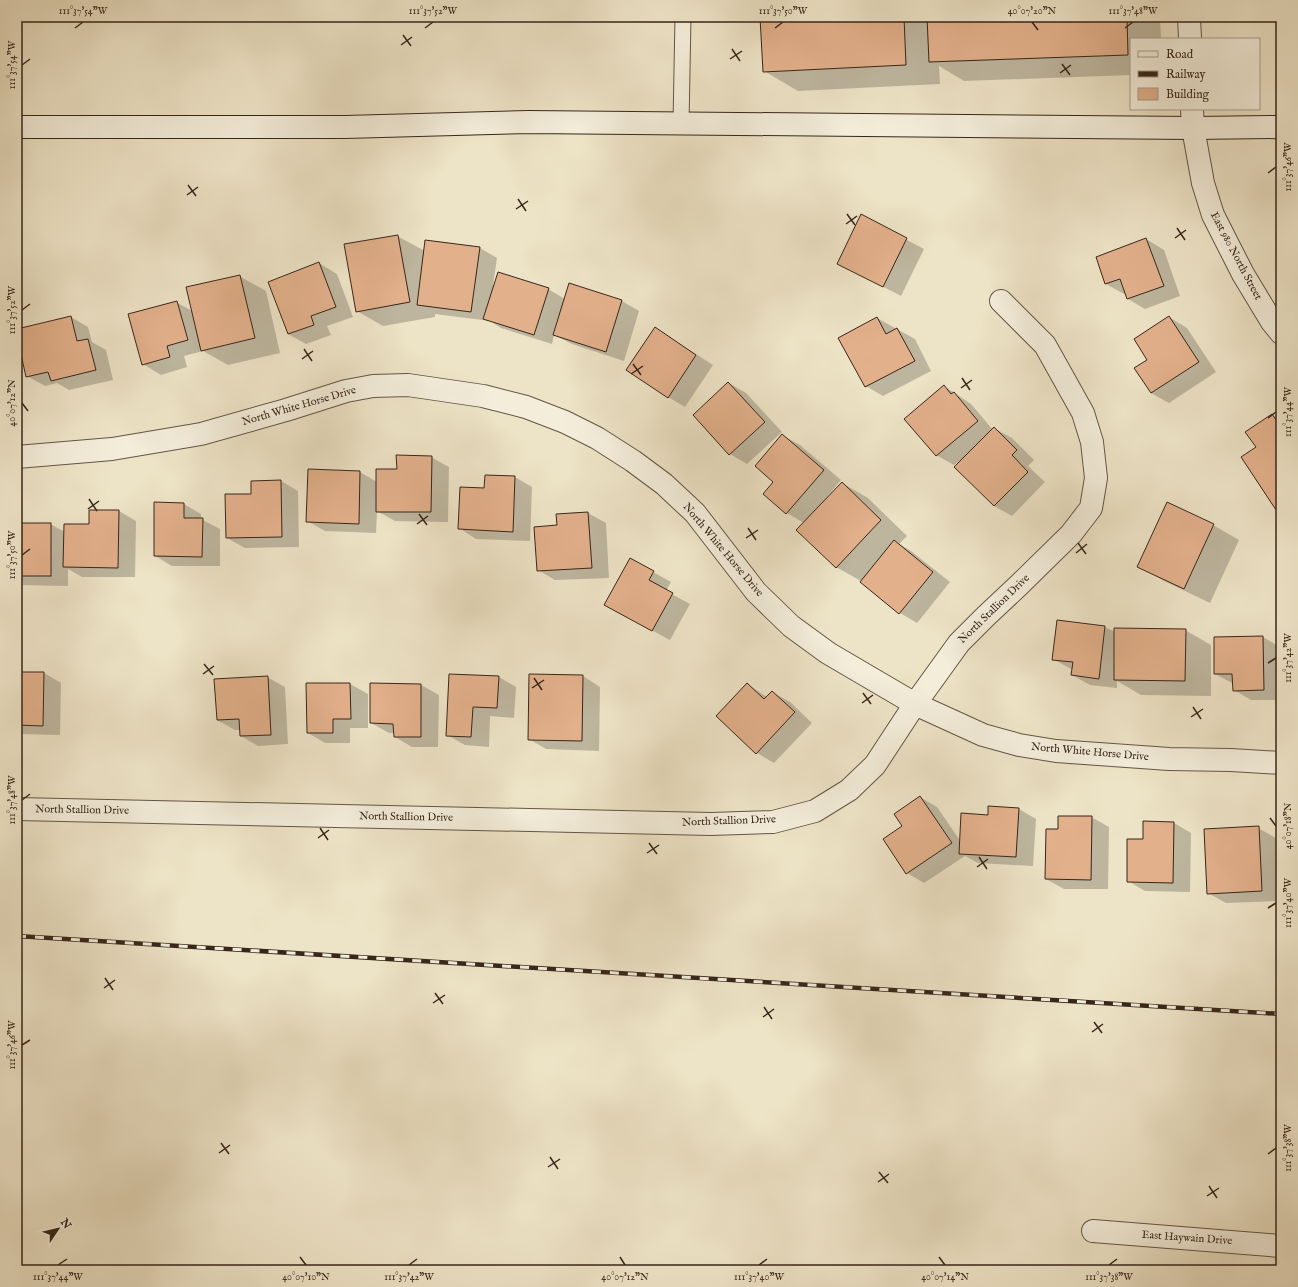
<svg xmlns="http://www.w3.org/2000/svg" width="1298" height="1287" font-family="'IM FELL English',serif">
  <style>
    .shadow { fill: #0003 }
    .building { fill: #e2b08b; stroke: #37261a }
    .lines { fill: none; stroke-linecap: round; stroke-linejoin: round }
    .service-casing { stroke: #645545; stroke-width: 17 }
    .minor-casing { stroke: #645545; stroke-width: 24 }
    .tertiary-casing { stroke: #645545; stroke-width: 24 }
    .secondary-casing { stroke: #37261a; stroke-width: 24 }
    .service { stroke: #f3edda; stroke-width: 15 }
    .minor { stroke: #f3edda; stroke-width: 22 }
    .tertiary { stroke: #f3edda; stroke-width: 22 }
    .secondary { stroke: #f3edda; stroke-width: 22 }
    .rail-casing { stroke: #37261a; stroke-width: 4.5 }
    .rail { stroke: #f3edda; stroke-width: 3; stroke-dasharray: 9; stroke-linecap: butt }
    .ticks { fill: none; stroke: #37261a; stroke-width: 1.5 }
    .labels { text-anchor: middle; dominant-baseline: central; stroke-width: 3; stroke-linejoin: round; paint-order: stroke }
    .street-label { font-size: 11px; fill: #37261a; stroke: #f3edda }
    .neatline { fill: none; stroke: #37261a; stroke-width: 1.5 }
    .ticks-label { font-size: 10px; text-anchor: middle; fill: #37261a }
  </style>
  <rect width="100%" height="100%" fill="#ede3c6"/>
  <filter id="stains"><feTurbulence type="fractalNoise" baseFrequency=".005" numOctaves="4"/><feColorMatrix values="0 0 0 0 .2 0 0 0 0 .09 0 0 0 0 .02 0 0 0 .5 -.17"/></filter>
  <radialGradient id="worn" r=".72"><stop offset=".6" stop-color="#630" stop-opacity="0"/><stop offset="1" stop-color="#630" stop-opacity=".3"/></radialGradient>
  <g class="shadow">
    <path d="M761,17H1160L1161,39H1131V75L964,81L939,66L940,84L798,91L764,71Z"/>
    <path d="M862,216L924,249L901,296L856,273Z"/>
    <path d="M397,236L425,251L480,248L497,258L493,285L548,289L565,299L622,301L639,311L624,361L572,344L554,335L552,344L501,328L490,321L435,314V317L383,326L357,311Z"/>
    <path d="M1146,239L1164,250L1180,296L1145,309L1128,299L1126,293L1124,294L1106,284Z"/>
    <path d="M319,263L337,274L353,317L327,326L331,335L306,344L288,334Z"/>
    <path d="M239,276L266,291L280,353L228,365L203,351L184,356L187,367L161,375L143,364L176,302L192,311Z"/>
    <path d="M71,317L88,327L92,342L106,350L113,380L69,390L57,383L45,386L27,376L20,349L21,392H17V337L19,338L17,330Z"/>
    <path d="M1169,317L1187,328L1216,372L1169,403L1151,393Z"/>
    <path d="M877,318L895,328L896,330L897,329L915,339L931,371L883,396L866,386Z"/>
    <path d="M655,328L713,365L685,407L668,397Z"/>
    <path d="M729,383L746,393L782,432L747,464L730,454Z"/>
    <path d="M944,386L971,404L993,430L994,428L1012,438L1034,460L1028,466L1045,482L1012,516L994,506L962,459L954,465L936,455Z"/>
    <path d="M1272,415L1281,420V516L1242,458L1258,447Z"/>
    <path d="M782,435L800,445L841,480L827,497L828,498L842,483L868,498L907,536L899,544L911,551L950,582L917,623L900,613L861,581L836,567L804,523L787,513L764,494L774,482Z"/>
    <path d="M431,457L449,467L448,522L395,521L377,511L376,533L325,531L307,521L309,470L360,472L377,482L398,470Z"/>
    <path d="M515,477L532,487L530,541L476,539L459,528L485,489Z"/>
    <path d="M281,481L298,491L299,547L245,548L227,538L252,495Z"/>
    <path d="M184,504L201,514V519L220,529V566H172L155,556Z"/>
    <path d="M119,511L136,521L135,577H82L68,569V586L20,585L17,584V524H50L65,532L90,525Z"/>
    <path d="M588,513L606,523L609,578L555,580L538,570L558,526L557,515Z"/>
    <path d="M1213,525L1239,540L1210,603L1164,581L1138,566Z"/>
    <path d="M653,572L671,582L666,591L690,604L670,640L623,615Z"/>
    <path d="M1057,621L1105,627L1115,632L1185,630L1211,645V696L1141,695L1117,681V688L1090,685L1072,675L1073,670L1053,659Z"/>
    <path d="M1263,637L1280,647L1281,700H1251L1234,690V684L1215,674Z"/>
    <path d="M17,673H44L61,683L60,735L17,734Z"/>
    <path d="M530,675L583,676L600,687L599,751L546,749L529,739Z"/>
    <path d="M267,677L285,687L288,744L258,746L241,736V730H235L217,720Z"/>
    <path d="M499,677L516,687L514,718L490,716L489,747L465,745L447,735Z"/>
    <path d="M307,684H350L368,694V728H350V743H325L308,733Z"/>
    <path d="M371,684L421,685L439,695L438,747H412L395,737V733H389L371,723Z"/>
    <path d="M747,684L767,697L772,692L790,702L812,723L774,763L757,753L718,716Z"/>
    <path d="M920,797L937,807L961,842L989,816L1019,809L1036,819L1033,866L978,863L965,856L924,883L907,873L904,827Z"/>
    <path d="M1091,817L1109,827L1108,889H1064L1046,879Z"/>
    <path d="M1174,823L1191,833L1190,892L1145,891L1128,881L1144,841Z"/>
    <path d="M1258,828L1276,838L1279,901L1226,903L1208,893Z"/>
  </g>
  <g class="building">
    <path d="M760,17H904L906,65L763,72Z"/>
    <path d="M927,17H1127L1128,55L929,62Z"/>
    <path d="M861,214L907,238L883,287L837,264Z"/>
    <path d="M398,235L410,302L356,312L344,244Z"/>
    <path d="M1146,238L1164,286L1127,299L1120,279L1105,284L1096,257Z"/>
    <path d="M425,240L480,247L471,312L417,305Z"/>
    <path d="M319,262L336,307L311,316L314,325L288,334L268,282Z"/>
    <path d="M498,272L549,288L534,335L483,319Z"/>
    <path d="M240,275L255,338L201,351L186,287Z"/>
    <path d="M569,283L622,300L606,352L553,335Z"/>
    <path d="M177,301L188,340L167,346L170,357L142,365L128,314Z"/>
    <path d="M71,316L77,341L88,339L96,370L51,381L48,372L26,377L17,336V329Z"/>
    <path d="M1169,316L1199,362L1151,393L1134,368L1147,360L1134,339Z"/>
    <path d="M877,317L886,334L897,328L915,361L865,387L838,338Z"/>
    <path d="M655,327L696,355L668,398L626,370Z"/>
    <path d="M728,382L765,422L729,455L693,415Z"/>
    <path d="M944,385L951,394L954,392L978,421L936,456L904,419Z"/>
    <path d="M1272,414L1281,427L1280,516L1241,457L1256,447L1245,432Z"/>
    <path d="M994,427L1017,450L1012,455L1028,472L994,506L954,467Z"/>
    <path d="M782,434L824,470L786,514L763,494L773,482L755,466Z"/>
    <path d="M396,455L432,456L431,512H376V469H397Z"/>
    <path d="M308,469L360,471L359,524L306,522Z"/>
    <path d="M485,475L515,476L513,532L458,529L460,487L484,488Z"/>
    <path d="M281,480L282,537L226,538L225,494H251V481Z"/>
    <path d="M842,482L881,520L836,568L796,530Z"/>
    <path d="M154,502L184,503V518H203L202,557L154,556Z"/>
    <path d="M1167,502L1214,524L1184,589L1137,567Z"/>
    <path d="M89,510H119L118,568L63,567L64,524H89Z"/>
    <path d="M588,512L592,568L537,571L534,527L557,525L556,514Z"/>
    <rect x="17" y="523" width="34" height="53"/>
    <path d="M894,540L933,572L899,614L860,582Z"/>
    <path d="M630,558L654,571L649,580L673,593L652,631L604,605Z"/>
    <path d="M1057,620L1105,626L1099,679L1071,675L1073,662L1052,660Z"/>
    <path d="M1114,628L1186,629L1185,681L1114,680Z"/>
    <path d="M1263,636L1264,690L1233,691L1232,674H1214V637Z"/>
    <path d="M17,672H44L43,726L17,725Z"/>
    <path d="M449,674L499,676L497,708L473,707L471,737L446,736Z"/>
    <path d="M529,674L583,675L582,741L528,740Z"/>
    <path d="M268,676L271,735L240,736L239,719L217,720L214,679Z"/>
    <path d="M306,683H350L351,719H333V733H307Z"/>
    <path d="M370,683L421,684V737H394L393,724L370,723Z"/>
    <path d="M747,683L764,699L772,691L795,712L756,754L716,716Z"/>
    <path d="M920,796L952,843L906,874L883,839L902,826L894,814Z"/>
    <path d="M988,806L1019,808L1016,857L959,854L961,813L988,815Z"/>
    <path d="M1058,816H1092L1091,880L1045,879L1046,829H1058Z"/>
    <path d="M1143,821L1174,822L1173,883L1127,882V839H1143Z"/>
    <path d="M1259,826L1262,891L1207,894L1204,829Z"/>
    <path d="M1281,834V874H1278Z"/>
  </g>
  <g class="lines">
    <g class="service-casing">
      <path id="service" d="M681,124L683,17"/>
    </g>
    <g class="minor-casing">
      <g id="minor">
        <path d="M1193,128L1203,183L1213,215L1243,274L1272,322L1281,333"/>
        <path d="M17,457L112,449L201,434L286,410L346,391L373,386L408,385L483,396L526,407L565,422L597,438L633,461L664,484L695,513L756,592L791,626L828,653L915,704L983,735L1019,745L1056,751L1169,759L1231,760L1281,763"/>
        <path d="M17,809L711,824L773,822L815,811L849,790L875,765L915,704L959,643L986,616L1019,585L1071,534L1091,508L1096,478L1092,442L1083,413L1045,345L1001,301"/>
        <path d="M1093,1231L1281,1246"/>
      </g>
    </g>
    <g class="tertiary-casing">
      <g id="tertiary">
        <path d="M1189,17L1190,39"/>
        <path d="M1192,109L1193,128"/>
      </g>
    </g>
    <g class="secondary-casing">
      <path id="secondary" d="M17,127H345L528,122L1193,128L1281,127"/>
    </g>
    <use href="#service" class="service"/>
    <use href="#minor" class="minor"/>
    <use href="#tertiary" class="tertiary"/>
    <use href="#secondary" class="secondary"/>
    <g class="rail-casing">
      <path id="rail" d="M17,936L1281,1014"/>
    </g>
    <use href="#rail" class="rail"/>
  </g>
  <path class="ticks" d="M1032,22L1038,30M75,28L83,22M425,28L433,22M775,28L783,22M1125,28L1133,22M403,35L411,46M401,45L412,37M732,49L740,61M730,59L742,51M1062,64L1070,75M22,65L30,59M1060,73L1071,65M1268,173L1276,167M188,185L196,196M187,195L198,187M518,199L526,211M516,209L528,201M847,214L855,225M846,224L857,216M1177,228L1185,240M1175,238L1186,230M22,310L30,304M304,349L312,361M302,359L313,351M633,364L641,375M631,374L643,366M962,378L970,390M961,388L972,380M22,403L28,411M1268,418L1276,412M89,499L97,511M88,509L99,501M419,514L427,525M417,524L428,516M748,528L756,540M746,538L758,530M1078,543L1086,554M1076,553L1087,544M22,555L30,549M1268,663L1276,658M204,664L213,675M203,674L214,666M534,678L542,690M532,688L544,680M863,693L871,704M862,703L873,695M1193,707L1201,719M1191,717L1203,709M22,800L30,794M1270,818L1276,826M320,828L328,840M318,838L329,830M649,843L657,854M647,853L659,845M979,857L987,869M977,867L988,859M1268,908L1276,903M105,978L113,990M104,988L115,980M435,993L443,1004M433,1003L445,995M764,1007L772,1019M763,1017L774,1009M1094,1022L1102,1033M1092,1032L1103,1024M22,1045L30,1040M221,1143L229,1154M219,1153L230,1145M1268,1154L1276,1148M550,1157L558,1169M548,1167L560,1159M879,1172L888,1183M878,1182L889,1174M1209,1186L1217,1198M1207,1196L1219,1188M300,1257L306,1265M620,1257L625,1265M939,1257L945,1265M58,1265L67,1259M409,1265L417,1259M759,1265L767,1259M1109,1265L1117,1259"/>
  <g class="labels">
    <g class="street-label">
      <text transform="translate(1236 256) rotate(62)">East 980 North Street</text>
      <text transform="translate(299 406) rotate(-16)">North White Horse Drive</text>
      <text transform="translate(723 550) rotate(50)">North White Horse Drive</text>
      <text transform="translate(994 609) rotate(-44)">North Stallion Drive</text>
      <text transform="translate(1090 752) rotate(5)">North White Horse Drive</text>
      <text transform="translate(82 810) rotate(1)">North Stallion Drive</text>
      <text transform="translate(406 817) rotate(1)">North Stallion Drive</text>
      <text transform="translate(729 821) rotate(-2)">North Stallion Drive</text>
      <text transform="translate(1187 1238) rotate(4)">East Haywain Drive</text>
    </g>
  </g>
  <rect width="1298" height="1287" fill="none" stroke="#ede3c6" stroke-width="44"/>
  <rect x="1130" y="38" width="130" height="72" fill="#f3edda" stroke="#a89d8d"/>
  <rect x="1138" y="51" width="20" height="6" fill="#f3edda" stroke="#a89d8d"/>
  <text x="1166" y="58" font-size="12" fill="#37261a">Road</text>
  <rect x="1138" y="71" width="20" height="6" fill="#37261a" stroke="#a89d8d"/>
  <text x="1166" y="78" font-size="12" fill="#37261a">Railway</text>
  <rect x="1138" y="88" width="20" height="12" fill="#e2b08b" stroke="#a89d8d"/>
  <text x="1166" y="98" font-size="12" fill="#37261a">Building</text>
  <g transform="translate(58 1229) rotate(55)" stroke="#f3edda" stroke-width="3" paint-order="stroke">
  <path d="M0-3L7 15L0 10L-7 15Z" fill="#37261a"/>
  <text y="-6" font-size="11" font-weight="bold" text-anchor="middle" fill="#37261a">N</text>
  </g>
  <rect x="22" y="22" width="1254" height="1243" class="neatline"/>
  <g class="ticks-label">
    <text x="83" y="14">111°37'54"W</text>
    <text x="433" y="14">111°37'52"W</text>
    <text x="783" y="14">111°37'50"W</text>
    <text x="1032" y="14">40°07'20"N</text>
    <text x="1133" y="14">111°37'48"W</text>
    <text transform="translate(11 65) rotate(-90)" y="4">111°37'54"W</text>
    <text transform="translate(1287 167) rotate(-90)" y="4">111°37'46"W</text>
    <text transform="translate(11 310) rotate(-90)" y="4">111°37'52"W</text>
    <text transform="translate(11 403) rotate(-90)" y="4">40°07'12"N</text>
    <text transform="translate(1287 412) rotate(-90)" y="4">111°37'44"W</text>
    <text transform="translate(11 555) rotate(-90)" y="4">111°37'50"W</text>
    <text transform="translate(1287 658) rotate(-90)" y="4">111°37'42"W</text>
    <text transform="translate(11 800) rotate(-90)" y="4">111°37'48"W</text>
    <text transform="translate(1287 826) rotate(-90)" y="4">40°07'18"N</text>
    <text transform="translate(1287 903) rotate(-90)" y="4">111°37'40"W</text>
    <text transform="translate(11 1045) rotate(-90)" y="4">111°37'46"W</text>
    <text transform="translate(1287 1148) rotate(-90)" y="4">111°37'38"W</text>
    <text x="58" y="1280">111°37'44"W</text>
    <text x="306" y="1280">40°07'10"N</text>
    <text x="409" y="1280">111°37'42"W</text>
    <text x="625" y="1280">40°07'12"N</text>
    <text x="759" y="1280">111°37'40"W</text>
    <text x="945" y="1280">40°07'14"N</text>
    <text x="1109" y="1280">111°37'38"W</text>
  </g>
  <rect width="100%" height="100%" filter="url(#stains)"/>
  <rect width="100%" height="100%" fill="url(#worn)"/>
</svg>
